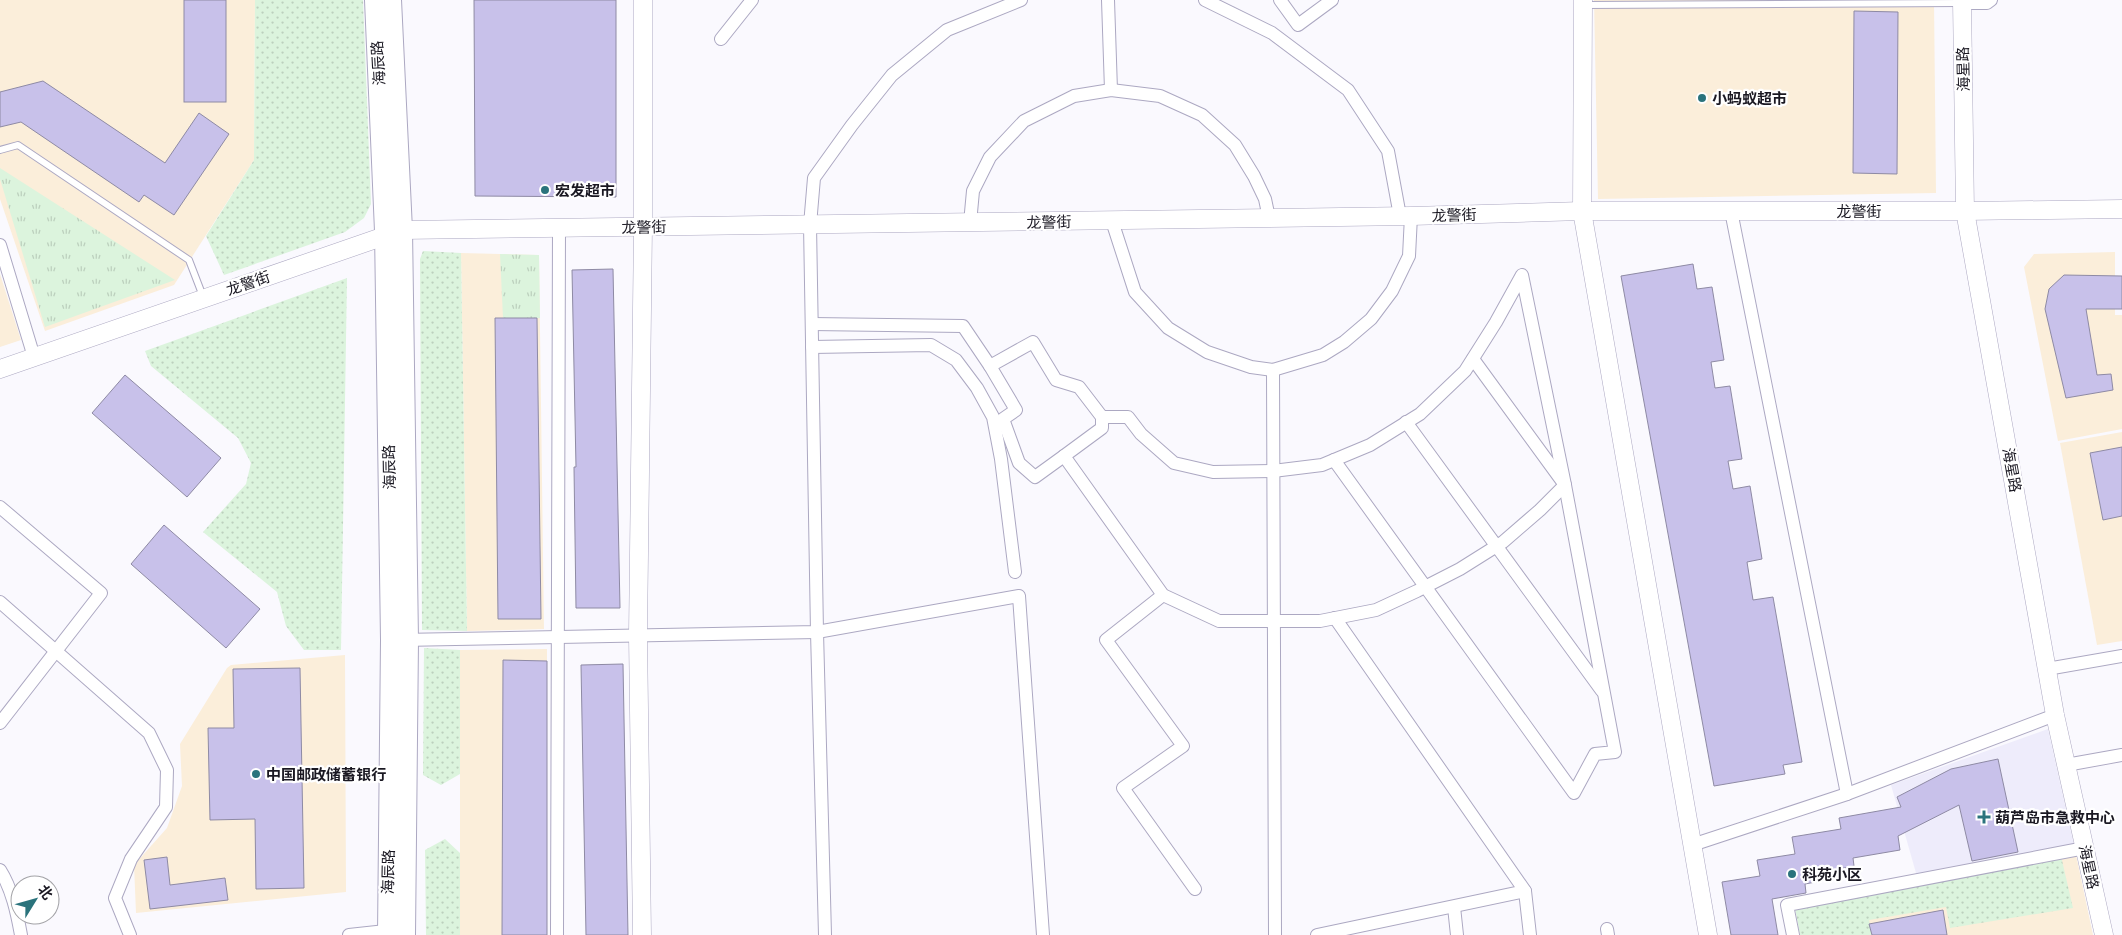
<svg xmlns="http://www.w3.org/2000/svg" width="2122" height="935" font-family="Arial,'Noto Sans SC',sans-serif">
  <style>
    .commercial { fill: #fbeeda }
    .built { fill: #eeecfb }
    .grass { fill: url(#grass-dots) }
    .park { fill: url(#park-tufts) }
    .building { fill: #c8c1ea; stroke: #8e8aa4 }
    .lines { fill: none; stroke-linecap: round; stroke-linejoin: round }
    .lane-casing { stroke: #aca8c2; stroke-width: 8 }
    .street-casing { stroke: #aca8c2; stroke-width: 14 }
    .secondary-casing { stroke: #aca8c2; stroke-width: 19 }
    .primary-casing { stroke: #aca8c2; stroke-width: 22 }
    .lane { stroke: #fff; stroke-width: 6 }
    .street { stroke: #fff; stroke-width: 12 }
    .secondary { stroke: #fff; stroke-width: 18 }
    .primary { stroke: #fff; stroke-width: 20 }
    .poi-dot { fill: #2a737c; stroke: #fff; stroke-width: 2 }
    .labels { text-anchor: middle; dominant-baseline: central; stroke-width: 4.5; stroke-linejoin: round; paint-order: stroke }
    .street-label { font-size: 15px; fill: #1a1822; stroke: #fff }
    .poi-label { font-size: 15px; font-weight: bold; fill: #1a1822; stroke: #fff; text-anchor: start }
  </style>
  <defs>
    <pattern id="grass-dots" width="8" height="8" patternUnits="userSpaceOnUse" patternTransform="scale(1.25)"><rect width="8" height="8" fill="#dcf4dd"/><path d="M2 2h.1M6 6h.1" fill="none" stroke="#bcd0bd" stroke-width="1.8" stroke-linecap="round"/></pattern>
    <pattern id="park-tufts" width="24" height="20" patternUnits="userSpaceOnUse" patternTransform="scale(1.25)"><rect width="24" height="20" fill="#dcf4dd"/><path d="M3 7l-1-3M5 7V3M7 7l1-3M15 17l-1-3M17 17v-4M19 17l1-3" fill="none" stroke="#bcd0bd"/></pattern>
  </defs>
  <rect width="100%" height="100%" fill="#faf9fe"/>
  <g class="commercial">
    <path d="M0,0H255L254,160L174,285L45,331L0,199Z"/>
    <path d="M1594,0H1934L1936,193L1598,199Z"/>
    <path d="M2115,252V315H2122V429L2058,441L2024,267L2034,254Z"/>
    <path d="M461,253L539,255L544,629L467,631Z"/>
    <path d="M0,274L21,340L0,347Z"/>
    <path d="M2122,432V641L2097,645L2060,443Z"/>
    <path d="M547,649V935H460V650Z"/>
    <path d="M345,655L346,892L136,913L134,865L167,828L182,786L180,744L227,668L231,665Z"/>
    <path d="M2075,850L2093,935H1800Z"/>
  </g>
  <path class="built" d="M2048,729L2075,850L1918,880L1891,785Z"/>
  <g class="grass">
    <path d="M255,0H363L371,204L364,218L345,232L224,275L206,236L254,160Z"/>
    <path d="M423,251L461,253L467,631L422,630L420,259Z"/>
    <path d="M347,278L341,650H304L286,626L277,592L203,532L246,484L251,463L238,438L151,366L145,351Z"/>
    <path d="M424,648L460,650V774L441,785L423,775Z"/>
    <path d="M445,839L460,853V935H426L425,850Z"/>
    <path d="M2061,856L2073,908L1950,928L1946,907L1869,920L1872,935H1800L1795,908Z"/>
  </g>
  <g class="park">
    <path d="M0,168L175,280L45,327L0,179Z"/>
    <path d="M500,254L539,255L540,318H503Z"/>
  </g>
  <g class="building">
    <rect x="184" y="0" width="42" height="102"/>
    <path d="M474,0H616V197L475,196Z"/>
    <path d="M1854,11L1898,12L1897,174L1853,173Z"/>
    <path d="M43,81L165,163L199,113L229,134L174,215L144,195L139,202L21,122L0,127V92Z"/>
    <path d="M1693,264L1697,289L1712,287L1724,360L1711,362L1715,388L1730,386L1742,459L1728,461L1733,489L1750,486L1762,559L1747,562L1753,600L1773,597L1802,762L1783,765L1785,774L1714,786L1621,276Z"/>
    <path d="M613,269L620,608H576L574,467H576L572,270Z"/>
    <path d="M2064,275L2122,276V309H2086L2097,375L2111,374L2113,390L2066,398L2045,309L2049,289Z"/>
    <path d="M495,318H537L541,619H498Z"/>
    <path d="M125,375L221,458L187,497L92,413Z"/>
    <path d="M2122,447V516L2103,520L2090,453Z"/>
    <path d="M164,525L260,609L226,648L131,564Z"/>
    <path d="M503,660L547,661V935H502Z"/>
    <path d="M623,664L628,935H586L581,665Z"/>
    <path d="M300,668L304,888L256,889L255,819L210,820L208,728H234L233,669Z"/>
    <path d="M1998,759L2018,852L1972,861L1959,805L1898,836L1900,850L1853,858L1854,866L1825,872L1826,880L1805,884L1806,893L1772,899L1778,935H1731L1722,882L1760,876L1757,860L1795,854L1792,837L1841,829L1839,818L1901,807L1897,797L1951,769Z"/>
    <path d="M167,857L170,885L225,878L228,900L150,909L144,860Z"/>
    <path d="M1943,910L1947,935H1872L1869,924Z"/>
  </g>
  <g class="lines">
    <g class="lane-casing">
      <g id="lane">
        <path d="M1585,5L1960,3"/>
        <path d="M0,150L18,145L189,260L204,299"/>
      </g>
    </g>
    <g class="street-casing">
      <g id="street">
        <path d="M1108,0L1111,90"/>
        <path d="M1205,0L1272,33L1348,90L1388,151L1400,216"/>
        <path d="M1280,0L1298,25L1332,0"/>
        <path d="M1962,3H1987L1991,0"/>
        <path d="M721,39L752,0"/>
        <path d="M1731,211L1847,794"/>
        <path d="M1112,221L1135,292L1168,328L1207,352L1251,367L1273,370L1323,355L1344,342L1371,319L1392,291L1409,256L1411,216"/>
        <path d="M970,223L973,191L990,157L1024,121L1074,96L1111,90L1160,96L1202,115L1235,145L1254,176L1265,199L1269,218"/>
        <path d="M0,245L34,357"/>
        <path d="M812,324L963,326L990,366L1033,342L1056,380L1079,387L1102,417V428L1064,456L1163,595L1219,621H1320L1376,610L1417,591L1460,569L1503,542L1540,510L1565,485L1522,275L1496,322L1465,371L1420,414L1370,445L1322,465L1273,471L1213,472L1174,463L1141,434L1128,417H1102"/>
        <path d="M812,347L931,345L956,360L977,388L993,417L1001,459L1015,572"/>
        <path d="M990,366L1016,410L1003,419L1019,463L1035,477L1064,456"/>
        <path d="M1273,370L1275,935"/>
        <path d="M1406,422L1602,691"/>
        <path d="M1334,460L1574,793L1595,754L1615,752L1565,485L1473,359"/>
        <path d="M0,507L101,593L0,723"/>
        <path d="M1163,595L1106,640L1183,746L1123,788L1195,889"/>
        <path d="M0,602L149,733L167,770L166,807L131,859L115,898L130,935"/>
        <path d="M1335,618L1525,891L1530,935"/>
        <path d="M401,640L817,632L1019,596L1043,935"/>
        <path d="M2047,669L2122,656"/>
        <path d="M2066,765L2122,755"/>
        <path d="M1692,845L1847,794L2055,715"/>
        <path d="M0,870C12,889 17,913 21,935"/>
        <path d="M1454,907L1457,935"/>
        <path d="M1607,929L1608,935"/>
        <path d="M349,935L395,930"/>
        <path d="M557,935L559,228"/>
        <path d="M825,935L817,632L810,225L814,178L852,125L892,75L947,30L1021,0"/>
        <path d="M1317,935L1525,891"/>
        <path d="M1793,935L1787,905L2085,848"/>
      </g>
    </g>
    <g class="secondary-casing">
      <g id="secondary">
        <path d="M1583,0L1582,211L1708,935"/>
        <path d="M1962,0L1965,211L2055,715L2104,935"/>
        <path d="M0,369L402,230L1411,216L1582,211H1965L2122,209"/>
        <path d="M642,935L638,635L643,227V0"/>
      </g>
    </g>
    <g class="primary-casing">
      <g id="primary">
        <path d="M375,0L385,231L391,640L388,935"/>
        <path d="M391,0L402,230L408,640L405,935"/>
      </g>
    </g>
    <use href="#lane" class="lane"/>
    <use href="#street" class="street"/>
    <use href="#secondary" class="secondary"/>
    <use href="#primary" class="primary"/>
  </g>
  <g class="poi-dot">
    <circle cx="1702" cy="98" r="5"/>
    <circle cx="545" cy="190" r="5"/>
    <circle cx="256" cy="774" r="5"/>
    <path d="M1981.5 809.5h5v5h5v5h-5v5h-5v-5h-5v-5h5z"/>
    <circle cx="1792" cy="874" r="5"/>
  </g>
  <g class="labels">
    <g class="street-label">
      <text transform="translate(378 63) rotate(-93)">海辰路</text>
      <text transform="translate(1963 69) rotate(-91)">海星路</text>
      <text x="1859" y="211">龙警街</text>
      <text transform="translate(1454 215) rotate(-2)">龙警街</text>
      <text transform="translate(1049 222) rotate(-1)">龙警街</text>
      <text transform="translate(644 227) rotate(-1)">龙警街</text>
      <text transform="translate(248 283) rotate(-19)">龙警街</text>
      <text transform="translate(389 467) rotate(-91)">海辰路</text>
      <text transform="translate(2012 470) rotate(80)">海星路</text>
      <text transform="translate(2089 867) rotate(78)">海星路</text>
      <text transform="translate(388 872) rotate(-89)">海辰路</text>
    </g>
    <g class="poi-label">
      <text x="1712" y="98">小蚂蚁超市</text>
      <text x="555" y="190">宏发超市</text>
      <text x="266" y="774">中国邮政储蓄银行</text>
      <text x="1995" y="817">葫芦岛市急救中心</text>
      <text x="1802" y="874">科苑小区</text>
    </g>
  </g>
  <g transform="translate(35 900) rotate(53)"><circle r="24" fill="#ffffff" stroke="#a3a3a7"/>
  <path d="M0-4L9 19L0 12L-9 19Z" fill="#2a737c"/>
  <text y="-8" font-size="14" font-weight="bold" text-anchor="middle" fill="#1a1822">北</text>
  </g>
</svg>
